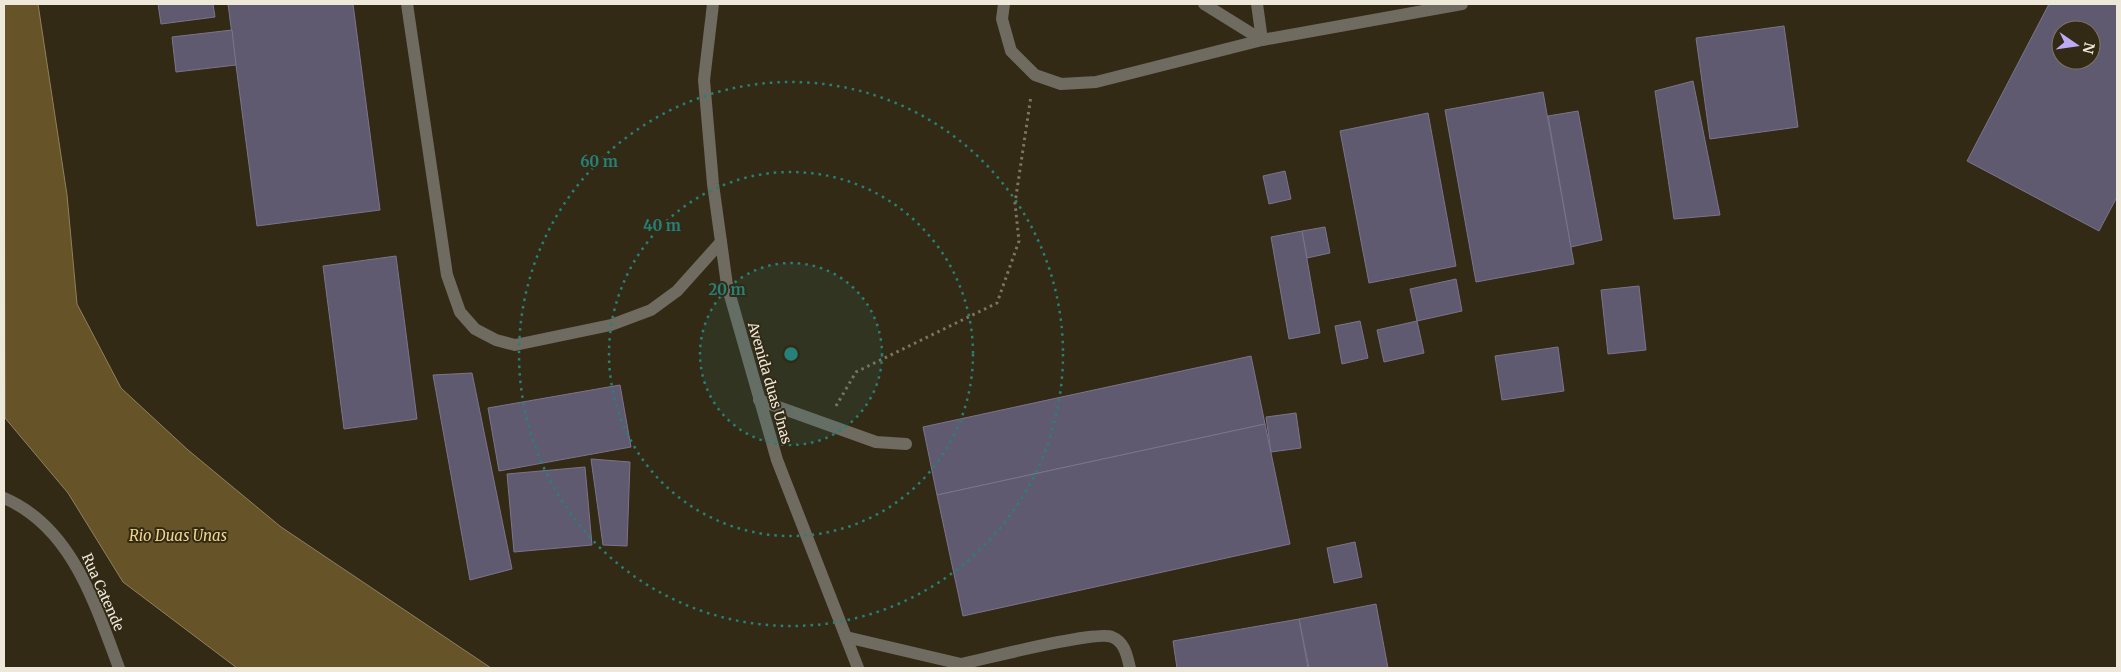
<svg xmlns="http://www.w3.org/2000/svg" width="2121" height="672" font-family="Merriweather,serif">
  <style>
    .water { fill: #665428; stroke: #8f805e }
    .building { fill: #605a71; stroke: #7a748c; fill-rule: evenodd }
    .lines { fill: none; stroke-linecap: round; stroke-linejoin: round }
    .path { stroke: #7d7563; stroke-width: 3; stroke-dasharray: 2.5 4; stroke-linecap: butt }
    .minor { stroke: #6f6b61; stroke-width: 12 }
    .ring { fill: none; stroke: #258179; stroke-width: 2.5; stroke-dasharray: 2.5 5 }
    .labels { text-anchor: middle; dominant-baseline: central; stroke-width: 4; stroke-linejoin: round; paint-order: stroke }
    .street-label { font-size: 14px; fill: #eee8db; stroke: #332a15 }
    .water-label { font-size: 15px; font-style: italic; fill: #f1d48c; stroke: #332a15 }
    .centre { fill: #258179; stroke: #332a15; stroke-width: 2.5 }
    .ring-label { font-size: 15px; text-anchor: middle; font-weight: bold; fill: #258179; stroke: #332a15; stroke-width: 4; stroke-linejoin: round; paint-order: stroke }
  </style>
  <rect width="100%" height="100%" fill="#332a15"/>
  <path class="water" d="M4,4H38L67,195L77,304L121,388L188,450L281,527L491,668H237L123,582L68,493L5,418Z"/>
  <g class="building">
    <path d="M158,4H213L215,17L161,24Z"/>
    <path d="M228,4H353L380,210L257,226Z"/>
    <path d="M2049,4H2117V197L2099,231L1967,161ZM2061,30H2091V60H2061Z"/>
    <path d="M1784,26L1798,127L1710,139L1696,38Z"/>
    <path d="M232,30L236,65L176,72L172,37Z"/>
    <path d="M1693,81L1720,215L1674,219L1655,91Z"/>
    <path d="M1543,92L1574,264L1476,282L1445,110Z"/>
    <path d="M1578,111L1602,240L1571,247L1548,116Z"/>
    <path d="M1428,113L1456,266L1369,283L1340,131Z"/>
    <path d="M1285,171L1291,199L1269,204L1263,176Z"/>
    <path d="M1325,227L1330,253L1307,258L1302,231Z"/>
    <path d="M1302,231L1320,333L1289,339L1271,237Z"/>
    <path d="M396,256L417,419L344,429L323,266Z"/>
    <path d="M1456,279L1462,311L1417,321L1410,289Z"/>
    <path d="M1639,286L1646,350L1608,354L1601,290Z"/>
    <path d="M1360,321L1368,358L1342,364L1335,326Z"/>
    <path d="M1417,321L1424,353L1384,362L1377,330Z"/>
    <path d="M1558,347L1564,391L1502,400L1495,356Z"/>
    <path d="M1251,356L1265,424L937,495L923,427Z"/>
    <path d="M472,373L512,569L470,580L433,375Z"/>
    <path d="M620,385L631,447L499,471L488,408Z"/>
    <path d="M1296,413L1301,448L1271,452L1266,417Z"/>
    <path d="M1265,424L1290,544L963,616L937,495Z"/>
    <path d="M591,459L630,462L627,546L603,545Z"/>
    <path d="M585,467L592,545L514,552L507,474Z"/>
    <path d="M1355,542L1362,577L1334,583L1327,548Z"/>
    <path d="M1376,604L1388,668H1309L1299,619Z"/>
    <path d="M1299,619L1308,668H1177L1173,641Z"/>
  </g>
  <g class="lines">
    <path class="path" d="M836,406L856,372L997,303L1019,241L1015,203L1031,96"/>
    <g class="minor">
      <path d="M407,4L447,275L460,312L475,329L496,340L515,345L611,325L651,310L677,291L721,242"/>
      <path d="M713,4L704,80L713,184L727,285L777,460L858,668"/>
      <path d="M1004,4L1002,19L1011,51L1035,75L1061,84L1096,82L1262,40L1462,4"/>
      <path d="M1204,4L1262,40"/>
      <path d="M1257,4L1262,40"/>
      <path d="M759,400L876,442L906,444"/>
      <path d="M4,498C72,527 95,604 119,668"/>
      <path d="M846,637L961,664"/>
      <path d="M959,668L961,664C985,659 1095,630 1112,637C1125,642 1127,656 1130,668"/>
    </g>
  </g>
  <circle cx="791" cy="354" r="91" fill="#258179" fill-opacity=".12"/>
  <g class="ring">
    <circle cx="791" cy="354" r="91"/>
    <circle cx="791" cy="354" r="182"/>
    <circle cx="791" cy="354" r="272"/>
  </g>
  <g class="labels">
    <g class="street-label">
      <text transform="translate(770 383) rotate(74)">Avenida duas Unas</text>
      <text transform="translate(103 592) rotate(66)">Rua Catende</text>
    </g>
    <g class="water-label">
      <text x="178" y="535">Rio Duas Unas</text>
    </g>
  </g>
  <circle cx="791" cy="354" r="8" class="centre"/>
  <g class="ring-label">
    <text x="599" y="167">60 m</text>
    <text x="662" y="231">40 m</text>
    <text x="727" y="295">20 m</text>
  </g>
  <rect width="2121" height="672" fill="none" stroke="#eee8db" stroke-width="10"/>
  <g transform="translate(2076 45) rotate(103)"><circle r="24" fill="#332a15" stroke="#7e7664"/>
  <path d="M0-4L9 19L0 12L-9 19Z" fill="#bea9f5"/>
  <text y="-8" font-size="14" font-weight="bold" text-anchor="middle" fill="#eee8db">N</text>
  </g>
</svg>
